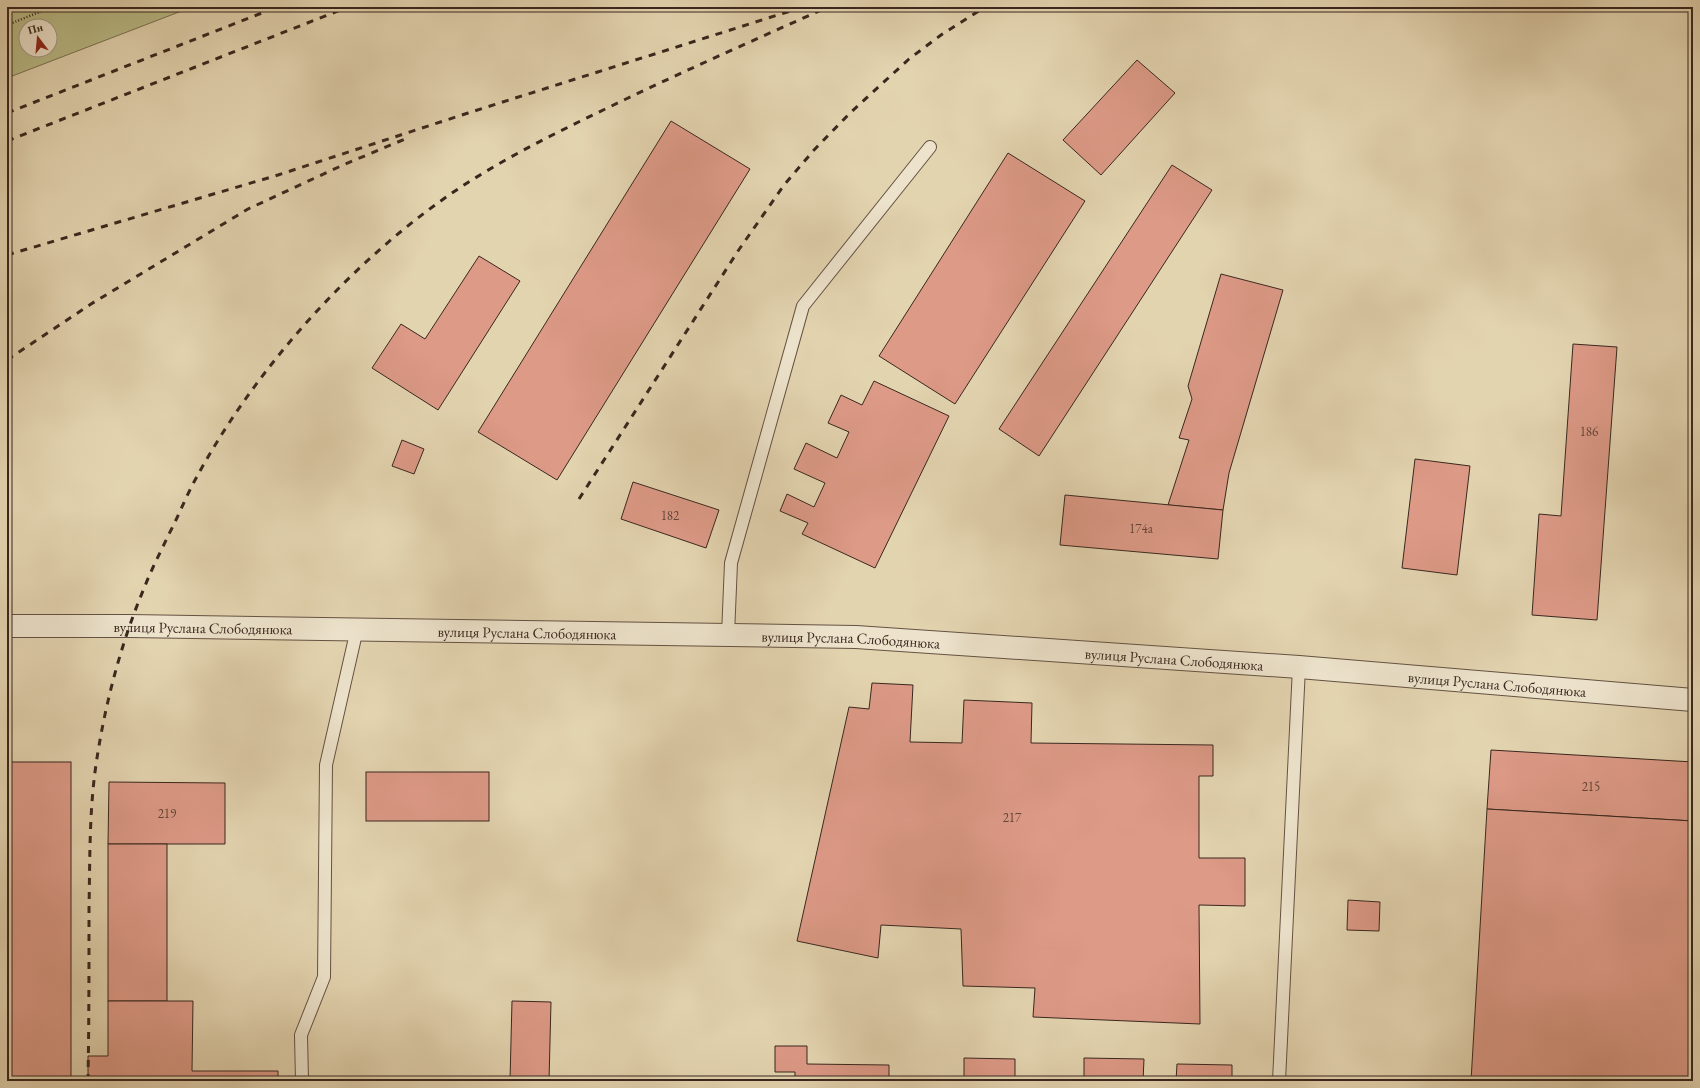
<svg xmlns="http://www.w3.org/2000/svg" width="1700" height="1088" font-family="'EB Garamond',serif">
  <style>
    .green { fill: #b9bb87; stroke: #797152; fill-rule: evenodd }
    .building { fill: #dd9a87; stroke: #39271e }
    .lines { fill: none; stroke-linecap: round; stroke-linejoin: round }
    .lane-casing { stroke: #645242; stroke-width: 14 }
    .street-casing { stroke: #645242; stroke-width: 24 }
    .path { stroke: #39271e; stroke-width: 2.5; stroke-dasharray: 1 2; stroke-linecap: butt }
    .lane { stroke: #ede3cc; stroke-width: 12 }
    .street { stroke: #ede3cc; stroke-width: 22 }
    .rail { stroke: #39271e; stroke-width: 3; stroke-dasharray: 7 7; stroke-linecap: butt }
    .labels { text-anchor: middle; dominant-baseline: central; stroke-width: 3; stroke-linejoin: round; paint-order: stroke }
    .number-label { font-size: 13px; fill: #624438 }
    .street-label { font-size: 15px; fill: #39271e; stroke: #ede3cc }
  </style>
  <rect width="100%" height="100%" fill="#e3d4b0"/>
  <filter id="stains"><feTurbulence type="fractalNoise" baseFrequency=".005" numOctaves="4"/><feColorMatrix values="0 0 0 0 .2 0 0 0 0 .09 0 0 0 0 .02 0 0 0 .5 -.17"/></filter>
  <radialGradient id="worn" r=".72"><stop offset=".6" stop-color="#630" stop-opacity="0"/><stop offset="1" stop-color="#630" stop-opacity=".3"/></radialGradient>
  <path class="green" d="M7,7H192L7,78ZM26,26H50V50H26Z"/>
  <g class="building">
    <path d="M1137,60L1175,93L1101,175L1063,140Z"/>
    <path d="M671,121L750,169L557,480L478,432Z"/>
    <path d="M1008,153L1085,201L955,404L879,356Z"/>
    <path d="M1172,165L1212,190L1039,456L999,429Z"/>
    <path d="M479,256L520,281L438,410L372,368L401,324L425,339Z"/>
    <path d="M1221,274L1283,290L1229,473L1223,510L1168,505L1189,440L1179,438L1192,399L1188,386Z"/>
    <path d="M1573,344L1617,347L1597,620L1532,615L1539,514L1561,516Z"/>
    <path d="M874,381L949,416L875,568L802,534L808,523L780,511L787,494L814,507L825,483L794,469L806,443L837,458L849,432L828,423L841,395L862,405Z"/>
    <path d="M402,440L424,449L414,474L392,466Z"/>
    <path d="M1415,459L1470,466L1457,575L1402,568Z"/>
    <path d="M633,482L719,510L706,548L621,519Z"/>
    <path d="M1065,495L1223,510L1218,559L1060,545Z"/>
    <path d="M872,683L913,685L910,742L962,743L964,700L1032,703L1031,743L1213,745V776H1199V858H1245V906L1199,905L1200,1024L1033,1017L1035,988L963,986L961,929L881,925L878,958L797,941L849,707L869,709Z"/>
    <path d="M1491,750L1693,762V821L1487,809Z"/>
    <rect x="7" y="762" width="64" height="319"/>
    <rect x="366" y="772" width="123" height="49"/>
    <path d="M109,782L225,783V844H108Z"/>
    <path d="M1487,809L1693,821V1081H1471Z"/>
    <rect x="108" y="844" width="59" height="157"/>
    <path d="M1348,900L1380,902L1379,931L1347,930Z"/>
    <path d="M108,1001H193L192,1071H278V1081H88V1056H108Z"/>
    <path d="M512,1001L551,1002L549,1081H510Z"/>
    <path d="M775,1046H807V1064L889,1065V1081H795V1072H775Z"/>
    <path d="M964,1058L1015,1059V1081H964Z"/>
    <path d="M1084,1058L1144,1059L1143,1081H1084Z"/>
    <path d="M1177,1064L1232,1065V1081H1176Z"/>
  </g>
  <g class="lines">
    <g class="lane-casing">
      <g id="lane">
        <path d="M728,635L731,563L803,306L930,147"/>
        <path d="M302,1081L301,1035L324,977L326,765L357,629"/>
        <path d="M1279,1081L1299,667"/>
      </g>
    </g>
    <g class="street-casing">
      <g id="street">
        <path id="s1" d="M7,626H130L856,637L1299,667L1693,700"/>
      </g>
    </g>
    <path class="path" d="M7,25L52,7"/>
    <use href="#lane" class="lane"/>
    <use href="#street" class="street"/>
    <g class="rail">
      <path d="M7,113L277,7"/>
      <path d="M7,141L348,7"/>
      <path d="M7,255L278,175L468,113L803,7"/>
      <path d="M7,360L91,304L248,209L343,165L405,139"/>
      <path d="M579,499L738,251L784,185L814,150L850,113L909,59L941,35L985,7"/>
      <path d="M88,1081C89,1024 89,966 89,909C90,858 89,808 97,758C106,700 122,640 145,586C152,568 161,551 169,534C178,517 185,499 194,482C254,369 355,257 461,187C513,153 570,126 626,99C693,67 761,37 828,7"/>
    </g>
  </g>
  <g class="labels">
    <g class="number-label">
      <text x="1589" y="431">186</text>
      <text x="670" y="515">182</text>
      <text x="1141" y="528">174а</text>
      <text x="1591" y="786">215</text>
      <text x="167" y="813">219</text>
      <text x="1012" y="817">217</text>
    </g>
    <g class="street-label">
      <text stroke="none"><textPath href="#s1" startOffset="196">вулиця Руслана Слободянюка</textPath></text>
      <text stroke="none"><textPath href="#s1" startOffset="520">вулиця Руслана Слободянюка</textPath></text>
      <text stroke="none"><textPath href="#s1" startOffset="844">вулиця Руслана Слободянюка</textPath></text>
      <text stroke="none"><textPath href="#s1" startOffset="1168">вулиця Руслана Слободянюка</textPath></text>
      <text stroke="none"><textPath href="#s1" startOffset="1492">вулиця Руслана Слободянюка</textPath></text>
    </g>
  </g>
  <rect width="1700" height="1088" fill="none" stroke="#e3d4b0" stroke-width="24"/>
  <rect x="8" y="8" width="1684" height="1072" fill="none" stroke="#39271e" stroke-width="2"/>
  <rect x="12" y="12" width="1676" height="1064" fill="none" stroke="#39271e"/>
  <g transform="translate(38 38) rotate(344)"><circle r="19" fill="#ede3cc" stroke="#a59886"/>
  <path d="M0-3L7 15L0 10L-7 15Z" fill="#8f2418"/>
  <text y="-6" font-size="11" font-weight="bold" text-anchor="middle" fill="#39271e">Пн</text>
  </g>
  <rect width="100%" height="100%" filter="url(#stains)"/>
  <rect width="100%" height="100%" fill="url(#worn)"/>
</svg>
